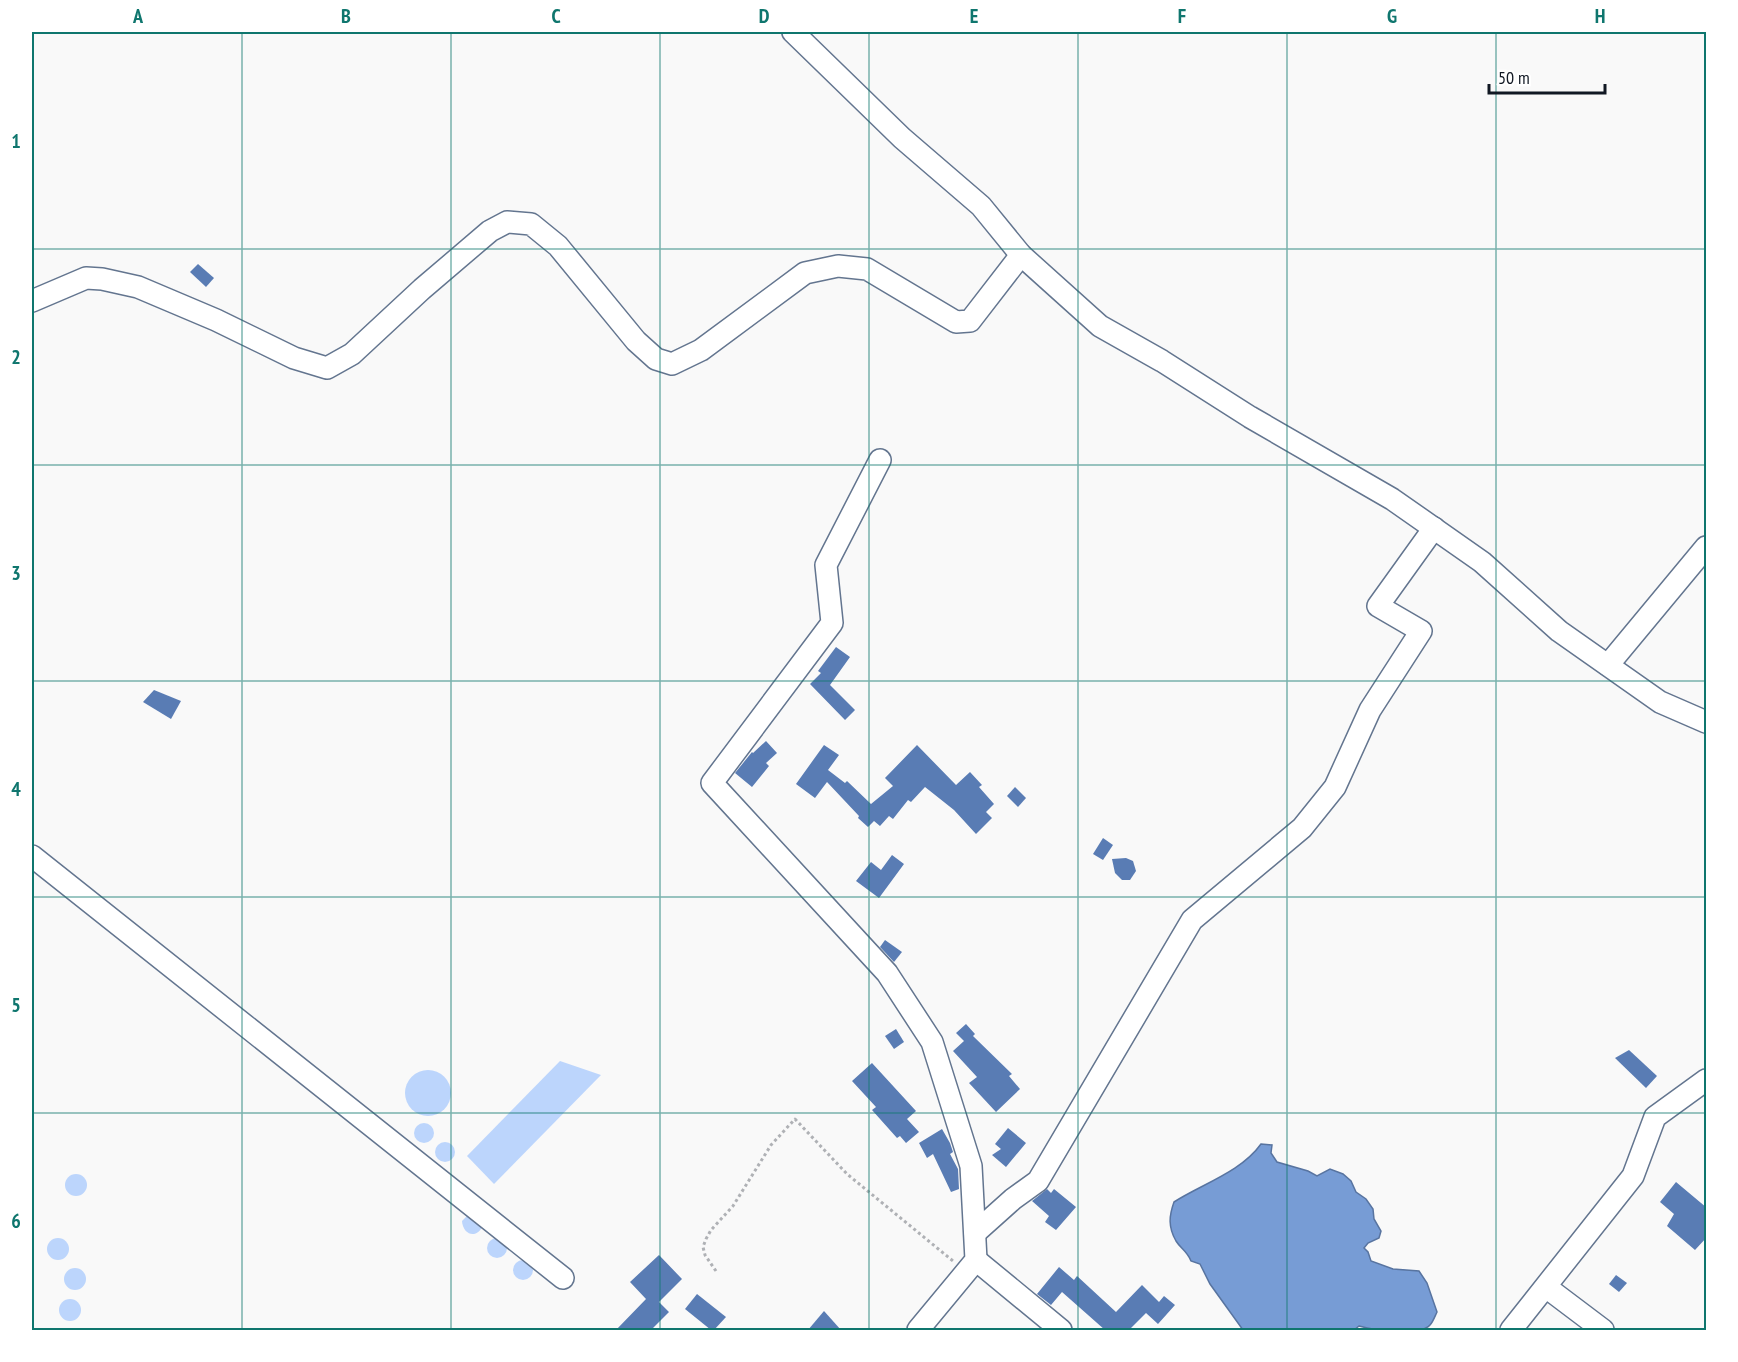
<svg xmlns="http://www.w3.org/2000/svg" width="1738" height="1362" font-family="'PT Sans Narrow',sans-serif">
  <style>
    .green { fill: #bcd5fc }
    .water { fill: #779cd5; stroke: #5874a0; stroke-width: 1.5 }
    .building { fill: #597cb4 }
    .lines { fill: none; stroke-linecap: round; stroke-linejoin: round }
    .minor-casing { stroke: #63758f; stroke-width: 24 }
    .path { stroke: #afb1b5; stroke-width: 3; stroke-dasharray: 3 3; stroke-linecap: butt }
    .minor { stroke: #fff; stroke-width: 21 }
    .grid { fill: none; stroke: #0f766e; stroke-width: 1.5; stroke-opacity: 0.55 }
    .neatline { fill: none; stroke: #0f766e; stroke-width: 2 }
    .grid-label { font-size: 20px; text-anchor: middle; font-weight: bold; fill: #0f766e }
  </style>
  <rect width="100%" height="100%" fill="#f9f9f9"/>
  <g class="green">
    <path d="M560,1061L601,1075L494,1184L467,1156Z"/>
    <circle cx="428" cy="1093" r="23"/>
    <circle cx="424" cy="1133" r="10"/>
    <circle cx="445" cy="1152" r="10"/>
    <circle cx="76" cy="1185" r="11"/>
    <path d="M469,1214L483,1225C478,1239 463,1236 462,1221Z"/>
    <circle cx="497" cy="1248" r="10"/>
    <circle cx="58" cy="1249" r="11"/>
    <circle cx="523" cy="1270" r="10"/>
    <circle cx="75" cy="1279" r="11"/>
    <circle cx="70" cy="1310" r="11"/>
  </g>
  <path class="water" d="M1261,1144L1272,1145L1271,1153L1277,1162L1308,1171L1317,1176L1330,1169L1343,1174L1351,1181L1356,1192L1366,1199L1373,1209L1374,1219L1381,1231L1379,1238L1368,1243L1364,1248L1368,1252L1371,1261L1393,1269L1419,1271L1427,1283L1437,1312C1435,1316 1433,1322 1430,1325C1419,1337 1373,1330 1359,1326L1354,1330H1243L1210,1284L1200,1264L1191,1261C1187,1251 1181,1249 1176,1241C1168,1227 1169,1216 1174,1202C1202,1184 1241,1172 1261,1144Z"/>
  <g class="building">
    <path d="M198,264L214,278L206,287L190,272Z"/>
    <path d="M836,647L850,657L830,685L855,710L845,720L810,684L821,673L818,671Z"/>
    <path d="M154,690L181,701L171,719L143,702Z"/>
    <path d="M766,741L777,753L766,763L769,766L752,787L735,773L752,752L753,753Z"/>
    <path d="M824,745L839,755L828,770L845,783L847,781L871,804L893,786L885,778L917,745L956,785L970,772L982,785L979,787L994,804L986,812L992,818L976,834L954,810L925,787L911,802L908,800L893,819L889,816L880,826L874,821L868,827L858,818L859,816L827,782L815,798L796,784Z"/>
    <path d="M1015,787L1026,798L1018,807L1007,796Z"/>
    <path d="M1103,838L1113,845L1103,860L1093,854Z"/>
    <path d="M892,855L904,864L879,898L856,881L871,862L881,870Z"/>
    <path d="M1126,858L1133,861L1136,871L1130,880H1122L1115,873L1112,859Z"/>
    <path d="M885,940L902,952L894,962L880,947Z"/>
    <path d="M966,1024L975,1034L973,1036L1012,1074L1009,1076L1020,1089L996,1112L969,1083L977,1077L953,1051L964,1041L956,1033Z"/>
    <path d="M896,1029L904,1042L894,1049L885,1036Z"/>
    <path d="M1629,1050L1657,1076L1646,1088L1615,1058Z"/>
    <path d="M872,1063L916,1111L907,1119L919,1132L906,1143L900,1136L897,1138L872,1110L876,1107L852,1081Z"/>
    <path d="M1008,1128L1026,1143L1006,1167L992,1155L1001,1149L995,1144Z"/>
    <path d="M942,1129L950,1143L953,1152L950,1154L958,1169L959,1189L951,1192L933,1154L927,1158L919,1143Z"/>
    <path d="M1676,1182L1707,1208V1237L1695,1250L1667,1226L1674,1214L1660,1202Z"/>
    <path d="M1047,1189L1051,1193L1054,1189L1076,1207L1056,1230L1045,1222L1049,1216L1032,1201Z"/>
    <path d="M659,1255L682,1279L659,1302L669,1312L651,1330H616L646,1299L630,1282Z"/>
    <path d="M1059,1267L1074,1280L1077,1276L1116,1312L1142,1285L1159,1302L1164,1296L1175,1305L1158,1324L1146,1313L1129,1330H1105L1062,1292L1051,1305L1037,1294Z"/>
    <path d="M1616,1275L1627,1283L1619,1292L1609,1284Z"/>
    <path d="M697,1294L726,1317L714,1330H711L685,1309Z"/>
    <path d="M824,1311L841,1330H808Z"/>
  </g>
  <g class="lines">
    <g class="minor-casing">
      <g id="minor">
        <path d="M793,32L902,138L981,206L1021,255L1100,326L1162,361L1250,417L1392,499L1482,562L1559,631L1660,702L1706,722"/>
        <path d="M32,301L86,278L102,279L138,287L216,320L294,358L327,368L352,354L422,289L490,231L507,222L531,224L558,246L636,341L656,359L672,364L701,350L805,273L838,266L867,269L956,322L970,321L1021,255"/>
        <path d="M880,460L826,565L832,623L712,783L887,973L932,1042L971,1166L976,1260L918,1330"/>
        <path d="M1608,665L1706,547"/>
        <path d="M32,856L563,1278"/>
        <path d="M975,1233L1013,1199L1038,1181L1192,920L1302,828L1335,787L1370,710L1421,631L1378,606L1434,528"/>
        <path d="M976,1260L1061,1330"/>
        <path d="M1546,1287L1603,1330"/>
        <path d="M1511,1330L1633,1176L1655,1117L1706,1080"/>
      </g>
    </g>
    <path class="path" d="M716,1271L705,1255L703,1247L706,1239L711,1230L733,1206L771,1145L795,1119L847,1174L953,1261"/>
    <use href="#minor" class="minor"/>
  </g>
  <path class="grid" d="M242,32V1330M451,32V1330M660,32V1330M869,32V1330M1078,32V1330M1287,32V1330M1496,32V1330M32,249H1706M32,465H1706M32,681H1706M32,897H1706M32,1113H1706"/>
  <rect width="1738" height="1362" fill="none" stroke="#ffffff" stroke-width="66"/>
  <path d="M1489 84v9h116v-9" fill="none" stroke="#111823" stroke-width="3"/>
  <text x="1498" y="84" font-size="18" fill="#111823" stroke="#ffffff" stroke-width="4.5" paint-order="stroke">50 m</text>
  <rect x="33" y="33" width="1672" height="1296" class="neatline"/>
  <g class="grid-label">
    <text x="138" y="23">A</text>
    <text x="346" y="23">B</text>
    <text x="556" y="23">C</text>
    <text x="764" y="23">D</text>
    <text x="974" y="23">E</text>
    <text x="1182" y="23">F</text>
    <text x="1392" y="23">G</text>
    <text x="1600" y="23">H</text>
    <text x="16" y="148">1</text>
    <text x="16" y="364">2</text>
    <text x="16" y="580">3</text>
    <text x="16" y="796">4</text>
    <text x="16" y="1012">5</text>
    <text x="16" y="1228">6</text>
  </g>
</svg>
